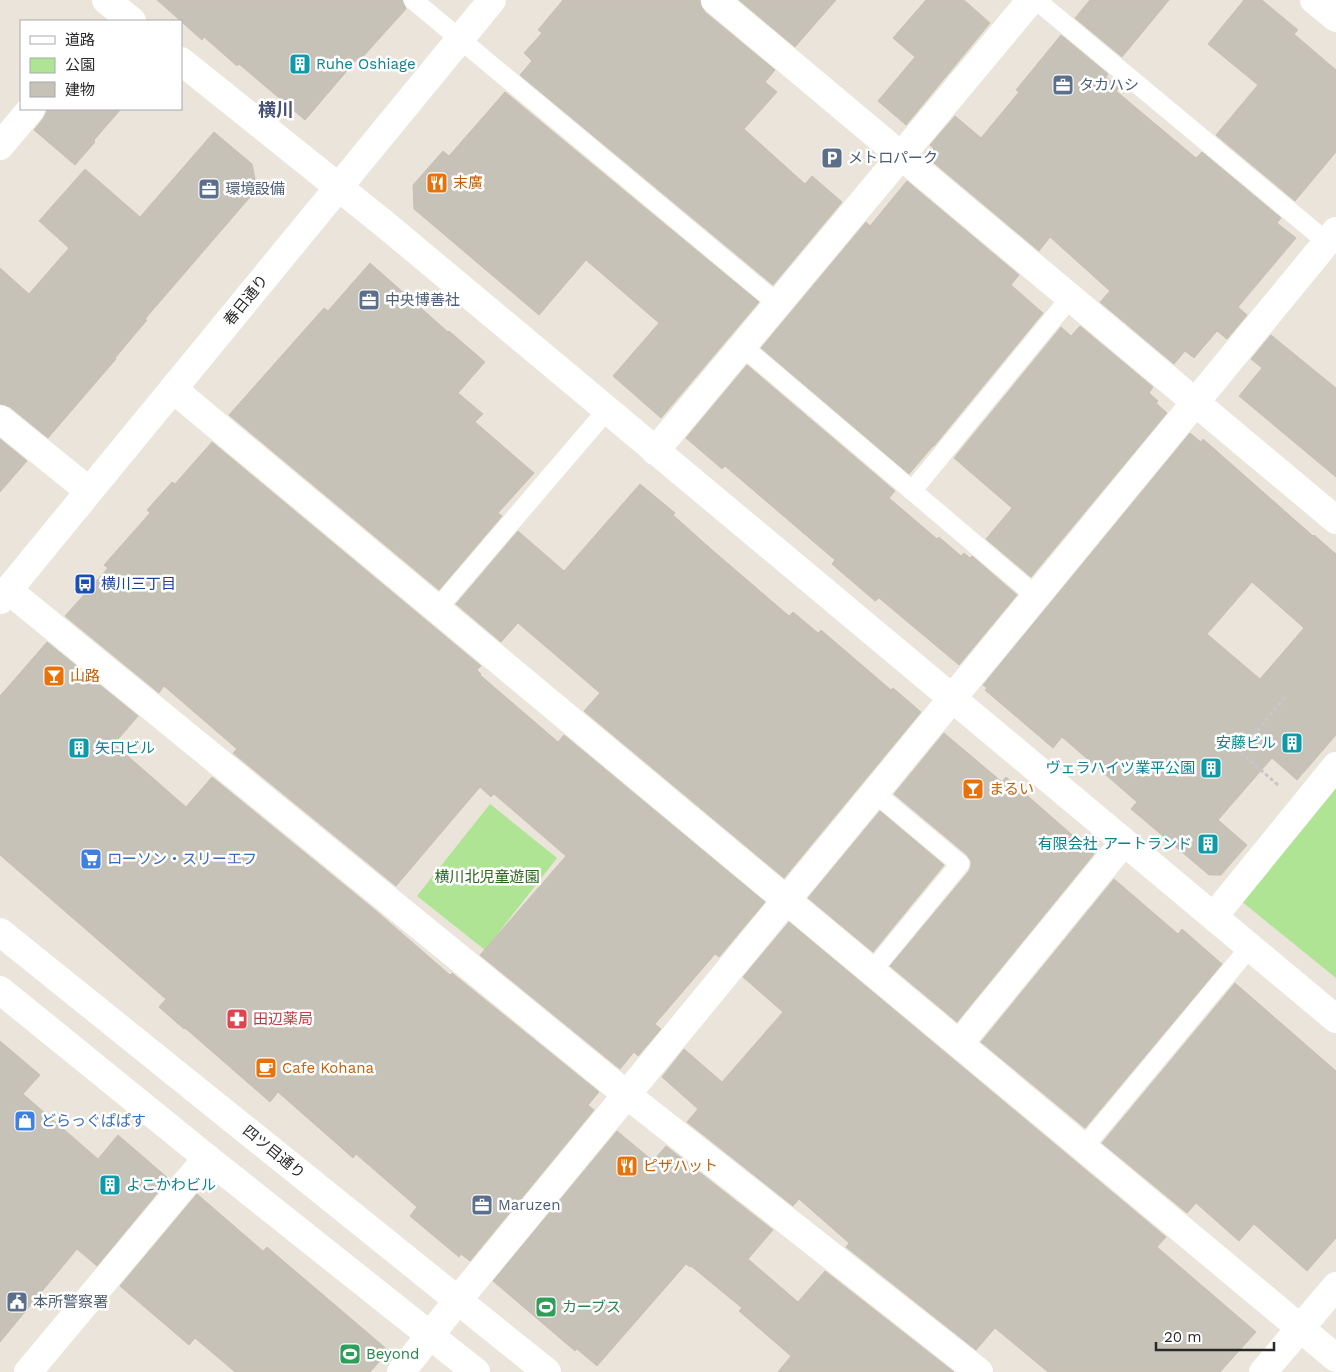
<svg xmlns="http://www.w3.org/2000/svg" width="1336" height="1372" font-family="'Work Sans','Noto Sans JP',sans-serif">
  <style>
    .green { fill: #afe494 }
    .building { fill: #c7c2b8; stroke: #c7c0b3; fill-rule: evenodd }
    .lines { fill: none; stroke-linecap: round; stroke-linejoin: round }
    .path { stroke: #c7c7c7; stroke-width: 3; stroke-dasharray: 4 2.5; stroke-linecap: butt }
    .lane { stroke: #fff; stroke-width: 19 }
    .street { stroke: #fff; stroke-width: 28 }
    .secondary { stroke: #fff; stroke-width: 28 }
    .labels { text-anchor: middle; dominant-baseline: central; stroke-width: 5; stroke-linejoin: round; paint-order: stroke }
    .culture-label { font-size: 15px; fill: #0d838f; stroke: #fff; text-anchor: start }
    .service-label { font-size: 15px; fill: #4e5e75; stroke: #fff; text-anchor: start }
    .food-label { font-size: 15px; fill: #c56008; stroke: #fff; text-anchor: start }
    .street-label { font-size: 15px; fill: #292929; stroke: #fff }
    .transit-label { font-size: 15px; fill: #164399; stroke: #fff; text-anchor: start }
    .shop-label { font-size: 15px; fill: #366cbe; stroke: #fff; text-anchor: start }
    .park-label { font-size: 15px; fill: #286718; stroke: #fff }
    .health-label { font-size: 15px; fill: #be3a42; stroke: #fff; text-anchor: start }
    .leisure-label { font-size: 15px; fill: #27864d; stroke: #fff; text-anchor: start }
    .quarter-label { font-size: 18px; font-weight: bold; fill: #48517a; stroke: #fff }
  </style>
  <rect width="100%" height="100%" fill="#ebe4da"/>
  <g class="green">
    <path d="M1336,784V978L1241,901Z"/>
    <path d="M490,804L557,858L485,950L417,896Z"/>
  </g>
  <g class="building">
    <path d="M157,0H402L406,9L360,60L358,58L305,120L239,64L237,66L204,37L202,40Z"/>
    <path d="M563,0H700L701,6L705,12L775,70L765,82L777,92L744,129L805,184L812,176L842,202L773,285L520,75L532,61L524,53L542,33L538,30Z"/>
    <path d="M739,0H836L795,47Z"/>
    <path d="M926,0H964L990,23L906,125L878,101L915,57L893,38Z"/>
    <path d="M1090,0H1169L1122,57L1075,18Z"/>
    <path d="M1244,0H1262L1298,30L1294,34L1336,70V152L1295,201L1216,135L1258,85L1208,44Z"/>
    <path d="M1061,35L1108,74L1106,77L1119,88L1116,91L1196,158L1202,152L1281,218L1277,223L1296,238L1238,307L1247,315L1227,339L1217,331L1194,358L1185,351L1174,364L1100,302L1110,291L1050,237L1039,251L927,157L934,149L930,145L955,116L981,138L1019,92L1016,90Z"/>
    <path d="M505,92L759,302L661,418L613,376L659,323L586,260L539,315L414,209L413,185L443,151L449,156Z"/>
    <path d="M48,109H121L94,140L95,142L75,165L34,130L43,119Z"/>
    <path d="M214,132L252,164L257,189L145,319L147,320L115,358L116,359L48,438L10,407L0,404V268L29,294L69,248L39,221L85,169L140,217Z"/>
    <path d="M907,181L1019,275L1011,285L1043,313L934,446H933L909,474L761,348L866,222L870,226Z"/>
    <path d="M370,263L448,332L449,331L485,362L458,393L483,414L475,422L534,473L498,513L502,516L439,590L229,415L324,308L328,311Z"/>
    <path d="M1080,326L1153,387L1149,393L1158,401L1156,403L1167,413L1031,577L986,539L1012,508L954,458L1061,327L1071,336Z"/>
    <path d="M1271,335L1336,388V477L1239,396L1262,368L1251,359Z"/>
    <path d="M747,365L895,491L889,498L937,539L939,537L961,556L964,553L970,558L972,556L1017,595L959,665L879,598L875,601L832,564L835,560L725,466L722,469L686,438Z"/>
    <path d="M1190,433L1201,442L1203,439L1313,536L1314,535L1336,554V735L1297,780L1272,758L1218,820L1247,845L1221,875H1209L1131,809L1137,802L1062,737L1053,748L985,690L987,688L983,685ZM1252,582L1304,628L1260,679L1207,634Z"/>
    <path d="M0,439L27,461L0,492Z"/>
    <path d="M212,442L481,666L477,670L481,674L480,675L558,742L564,735L765,902L719,957L715,954L655,1024L661,1029L638,1056L634,1052L620,1069L480,955L566,856L494,794L491,797L480,787L396,886L233,753L237,749L164,686L159,693L65,616L108,568L104,565L150,513L147,510L172,482L175,484Z"/>
    <path d="M640,484L675,513L673,515L711,549L789,616L793,612L818,633L821,630L891,690L893,688L921,712L784,878L584,711L600,693L518,623L501,642L456,604L518,531L564,571Z"/>
    <path d="M47,642L138,716L114,744L186,807L212,777L375,910L450,975L452,973L599,1092L588,1105L594,1110L470,1261L461,1254L459,1257L410,1216L417,1207L356,1154L353,1158L278,1092L270,1102L185,1028L184,1029L159,1007L166,999L0,855V696Z"/>
    <path d="M944,733L1002,782L1006,777L1094,854L957,1022L890,966L969,871L971,866V861L967,855L894,794Z"/>
    <path d="M880,811L944,865L873,952L808,898Z"/>
    <path d="M1114,879L1178,934L1182,929L1222,964L1085,1128L981,1042Z"/>
    <path d="M789,922L1166,1237L1157,1247L1256,1332L1220,1372H1048L995,1328L976,1350L846,1247L849,1243L799,1199L793,1206L687,1122L698,1109L662,1077L684,1049L722,1082L783,1012L743,977Z"/>
    <path d="M1235,983L1336,1071V1238L1307,1271L1254,1224L1239,1241L1196,1203L1187,1213L1102,1143Z"/>
    <path d="M0,1041L40,1075L23,1094L98,1159L118,1135L169,1179L97,1266L77,1249L0,1342Z"/>
    <path d="M617,1131L653,1161L666,1146L773,1230L748,1259L798,1302L825,1271L954,1372H778L791,1356L739,1311L742,1308L691,1266L690,1267L686,1264L597,1366L577,1349L575,1351L493,1281Z"/>
    <path d="M197,1194L263,1251L267,1247L389,1351L370,1372H235L195,1338L189,1345L120,1286Z"/>
  </g>
  <g class="lines">
    <path class="path" d="M1278,785L1240,752L1285,697"/>
    <g class="lane">
      <path d="M413,0L778,304"/>
      <path d="M1036,0L1327,242"/>
      <path d="M742,346L1036,596"/>
      <path d="M912,491L1070,298"/>
      <path d="M437,609L607,410"/>
      <path d="M872,971L960,864L875,793"/>
      <path d="M1083,1148L1250,947"/>
    </g>
    <g class="street">
      <path d="M106,0L132,21"/>
      <path d="M715,0L1336,520"/>
      <path d="M1314,0L1336,18"/>
      <path d="M181,61L387,226L1336,1019"/>
      <path d="M0,146L31,109"/>
      <path d="M173,389L1336,1358"/>
      <path d="M0,419L89,491"/>
      <path d="M655,451L1031,0"/>
      <path d="M8,590L627,1095L979,1372"/>
      <path d="M1214,916L1336,766"/>
      <path d="M959,1044L1124,842"/>
      <path d="M458,1300L1336,231"/>
      <path d="M28,1372L207,1158"/>
    </g>
    <g class="secondary">
      <path d="M0,600L492,0"/>
      <path d="M0,932L547,1372"/>
      <path d="M0,990L207,1158L476,1372"/>
      <path d="M401,1372L458,1300"/>
      <path d="M1263,1372L1336,1286"/>
    </g>
  </g>
  <defs>
    <g id="building-square" transform="scale(1.125)"><rect x="-9" y="-9" width="18" height="18" rx="4" fill="#0f9aa8" stroke="#fff"/><path d="M-4-6H4V6H1V3H-1V6H-4ZM-2.5-4.3h1.7v1.8h-1.7ZM.8-4.3h1.7v1.8H.8ZM-2.5-1h1.7V.8h-1.7ZM.8-1h1.7V.8H.8Z" fill="#fff"/></g>
    <g id="office-square" transform="scale(1.125)"><rect x="-9" y="-9" width="18" height="18" rx="4" fill="#5c6f8a" stroke="#fff"/><path d="M-6-3h4V-5.5h4V-3h4V5H-6ZM-1-4.5V-3h2v-1.5ZM-6 0V1H6V0Z" fill="#fff"/></g>
    <g id="parking-square" transform="scale(1.125)"><rect x="-9" y="-9" width="18" height="18" rx="4" fill="#5c6f8a" stroke="#fff"/><path d="M-3.5-5.5H1a3.5 3.5 0 0 1 0 7H-1V5.5H-3.5ZM-1-3.4V-.6H.8a1.4 1.4 0 0 0 0-2.8Z" fill="#fff"/></g>
    <g id="restaurant-square" transform="scale(1.125)"><rect x="-9" y="-9" width="18" height="18" rx="4" fill="#e8710a" stroke="#fff"/><path d="M-5-6h1v4h1v-4h1v4h1v-4h1v5L-1.5 .5V6h-2V.5L-5-1ZM5-6V6H3V1.5H1.5Q1.5-4 5-6Z" fill="#fff"/></g>
    <g id="bus-square" transform="scale(1.125)"><rect x="-9" y="-9" width="18" height="18" rx="4" fill="#1a4fb4" stroke="#fff"/><path d="M-5-6H5V4H4V6H2V4H-2V6H-4V4H-5ZM-3.5-4V0h7V-4ZM-3.5 1.2v1.5H-2V1.2ZM2 1.2v1.5H3.5V1.2Z" fill="#fff"/></g>
    <g id="bar-square" transform="scale(1.125)"><rect x="-9" y="-9" width="18" height="18" rx="4" fill="#e8710a" stroke="#fff"/><path d="M-6-5H6L.8 .8V4.5H3.5V6h-7V4.5H-.8V.8Z" fill="#fff"/></g>
    <g id="supermarket-square" transform="scale(1.125)"><rect x="-9" y="-9" width="18" height="18" rx="4" fill="#3f7fe0" stroke="#fff"/><path d="M-6-5.5h2.5l.6 2H6L4.5 2H-2.5L-4.4-4H-6ZM-1.5 3.2a1.3 1.3 0 1 0 .1 0ZM3 3.2a1.3 1.3 0 1 0 .1 0Z" fill="#fff"/></g>
    <g id="pharmacy-square" transform="scale(1.125)"><rect x="-9" y="-9" width="18" height="18" rx="4" fill="#e0444e" stroke="#fff"/><path d="M-2-6h4v4h4v4h-4v4h-4v-4h-4v-4h4Z" fill="#fff"/></g>
    <g id="cafe-square" transform="scale(1.125)"><rect x="-9" y="-9" width="18" height="18" rx="4" fill="#e8710a" stroke="#fff"/><path d="M-5.5-4.5H6V0H3Q3 3.5 0 3.5H-2.5Q-5.5 3.5-5.5 0ZM3-3.2v2h1.7v-2ZM-6 4.5H4V6H-6Z" fill="#fff"/></g>
    <g id="shop-square" transform="scale(1.125)"><rect x="-9" y="-9" width="18" height="18" rx="4" fill="#3f7fe0" stroke="#fff"/><path d="M-5-2.5h2.3a2.7 3.5 0 0 1 5.4 0H5L5.5 6h-11ZM-1.5-2.5h3a1.5 2.3 0 0 0-3 0Z" fill="#fff"/></g>
    <g id="civic-square" transform="scale(1.125)"><rect x="-9" y="-9" width="18" height="18" rx="4" fill="#5c6f8a" stroke="#fff"/><path d="M-.6-6.5H3V-4.5H.6V-3L4-1V1h2V6H-6V1h2V-1L-.6-3ZM-1.2 2.5V6h2.4V2.5Z" fill="#fff"/></g>
    <g id="stadium-square" transform="scale(1.125)"><rect x="-9" y="-9" width="18" height="18" rx="4" fill="#2e9e5b" stroke="#fff"/><path d="M0-5a6.5 5 0 1 0 0 10a6.5 5 0 1 0 0-10ZM-3.5-1.8h7v3.6h-7Z" fill="#fff"/></g>
  </defs>
  <g fill-rule="evenodd">
    <use href="#building-square" x="300" y="64"/>
    <use href="#office-square" x="1063" y="85"/>
    <use href="#parking-square" x="832" y="158"/>
    <use href="#restaurant-square" x="437" y="183"/>
    <use href="#office-square" x="209" y="189"/>
    <use href="#office-square" x="369" y="300"/>
    <use href="#bus-square" x="85" y="584"/>
    <use href="#bar-square" x="54" y="676"/>
    <use href="#building-square" x="1292" y="743"/>
    <use href="#building-square" x="79" y="748"/>
    <use href="#building-square" x="1211" y="768"/>
    <use href="#bar-square" x="973" y="789"/>
    <use href="#building-square" x="1208" y="844"/>
    <use href="#supermarket-square" x="91" y="859"/>
    <use href="#pharmacy-square" x="237" y="1019"/>
    <use href="#cafe-square" x="266" y="1068"/>
    <use href="#shop-square" x="25" y="1121"/>
    <use href="#restaurant-square" x="627" y="1166"/>
    <use href="#building-square" x="110" y="1185"/>
    <use href="#office-square" x="482" y="1205"/>
    <use href="#civic-square" x="17" y="1302"/>
    <use href="#stadium-square" x="546" y="1307"/>
    <use href="#stadium-square" x="350" y="1354"/>
  </g>
  <g class="labels">
    <g class="culture-label">
      <text x="316" y="64">Ruhe Oshiage</text>
      <text x="1276" y="743" text-anchor="end">安藤ビル</text>
      <text x="95" y="748">矢口ビル</text>
      <text x="1195" y="768" text-anchor="end">ヴェラハイツ業平公園</text>
      <text x="1192" y="844" text-anchor="end">有限会社 アートランド</text>
      <text x="126" y="1185">よこかわビル</text>
    </g>
    <g class="service-label">
      <text x="1079" y="85">タカハシ</text>
      <text x="848" y="158">メトロパーク</text>
      <text x="225" y="189">環境設備</text>
      <text x="385" y="300">中央博善社</text>
      <text x="498" y="1205">Maruzen</text>
      <text x="33" y="1302">本所警察署</text>
    </g>
    <g class="food-label">
      <text x="453" y="183">末廣</text>
      <text x="70" y="676">山路</text>
      <text x="989" y="789">まるい</text>
      <text x="282" y="1068">Cafe Kohana</text>
      <text x="643" y="1166">ピザハット</text>
    </g>
    <g class="street-label">
      <text transform="translate(246 300) rotate(-51)">春日通り</text>
      <text transform="translate(274 1152) rotate(39)">四ツ目通り</text>
    </g>
    <g class="transit-label">
      <text x="101" y="584">横川三丁目</text>
    </g>
    <g class="shop-label">
      <text x="107" y="859">ローソン・スリーエフ</text>
      <text x="41" y="1121">どらっぐぱぱす</text>
    </g>
    <g class="park-label">
      <text x="487" y="877">横川北児童遊園</text>
    </g>
    <g class="health-label">
      <text x="253" y="1019">田辺薬局</text>
    </g>
    <g class="leisure-label">
      <text x="562" y="1307">カーブス</text>
      <text x="366" y="1354">Beyond</text>
    </g>
    <g class="quarter-label">
      <text x="276" y="109">横川</text>
    </g>
  </g>
  <rect x="20" y="20" width="162" height="90" fill="#ffffff" stroke="#a9a9a9"/>
  <rect x="30" y="36" width="25" height="8" fill="#ffffff" stroke="#a9a9a9"/>
  <text x="65" y="45" font-size="15" fill="#292929">道路</text>
  <rect x="30" y="58" width="25" height="15" fill="#afe494" stroke="#a9a9a9"/>
  <text x="65" y="70" font-size="15" fill="#292929">公園</text>
  <rect x="30" y="82" width="25" height="15" fill="#c7c2b8" stroke="#a9a9a9"/>
  <text x="65" y="95" font-size="15" fill="#292929">建物</text>
  <path d="M1156 1342v8h118v-8" fill="none" stroke="#292929" stroke-width="2.5"/>
  <text x="1164" y="1342" font-size="15" fill="#292929" stroke="#ffffff" stroke-width="4" paint-order="stroke">20 m</text>
</svg>
